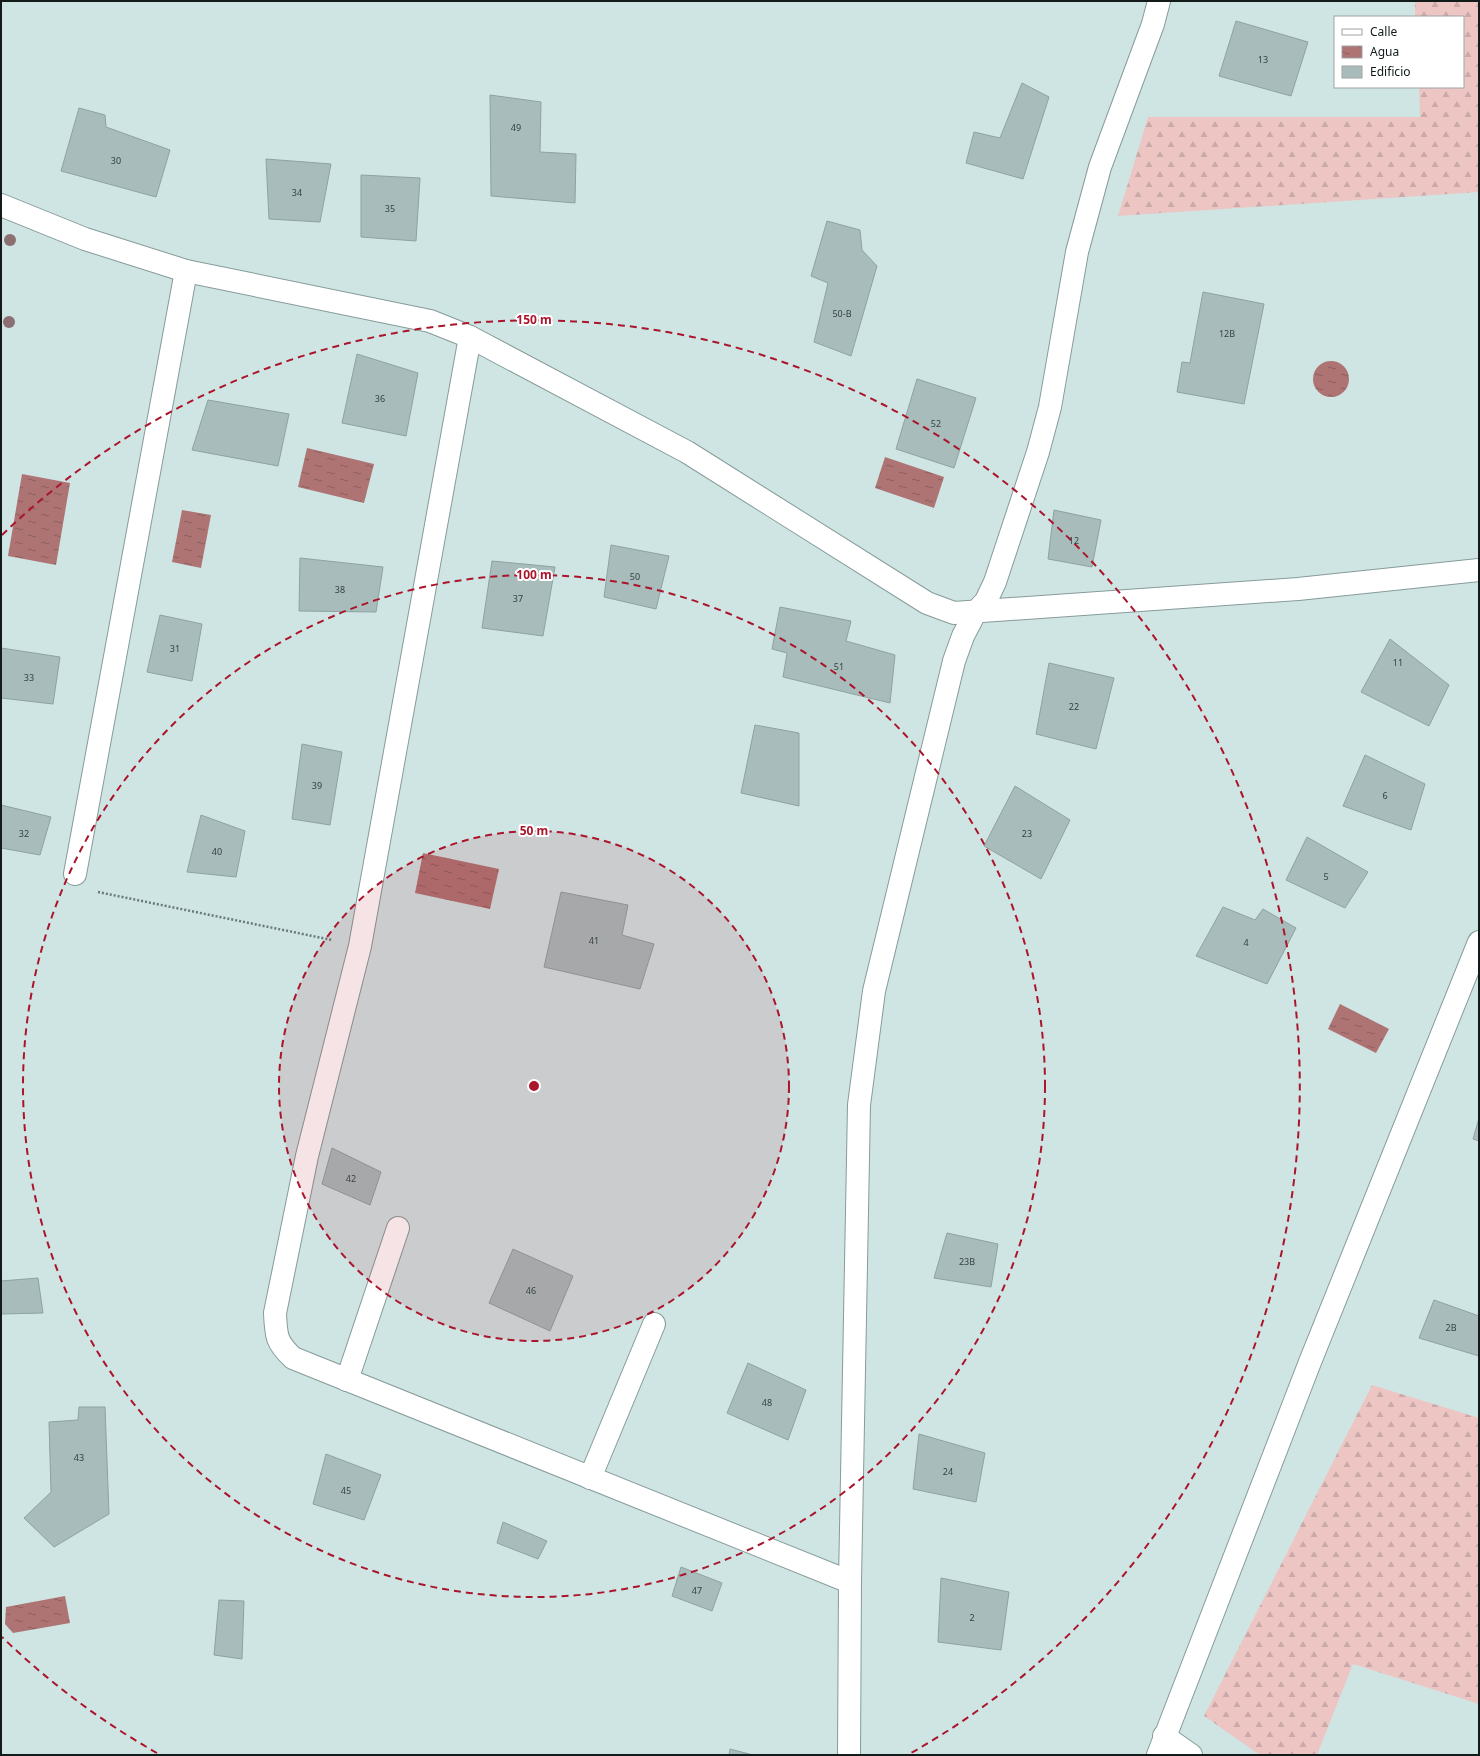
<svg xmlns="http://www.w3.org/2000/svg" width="1480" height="1756" font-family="'Noto Sans',sans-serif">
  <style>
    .forest { fill: url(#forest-firs) }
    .water { fill: url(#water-ripples) }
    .building { fill: #a7bcbb; stroke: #8da2a1 }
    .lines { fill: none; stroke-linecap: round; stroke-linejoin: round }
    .minor-casing { stroke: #869b9a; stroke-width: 24 }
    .path { stroke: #6a7978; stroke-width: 2.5; stroke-dasharray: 2 2; stroke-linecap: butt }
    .minor { stroke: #fff; stroke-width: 22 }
    .tree { fill: #8c6f72 }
    .ring { fill: none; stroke: #ab152c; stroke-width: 2; stroke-dasharray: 7 5 }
    .labels { text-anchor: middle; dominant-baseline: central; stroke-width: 4; stroke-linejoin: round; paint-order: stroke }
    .number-label { font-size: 9px; fill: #374242 }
    .centre { fill: #ab152c; stroke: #fff; stroke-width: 2 }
    .ring-label { font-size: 12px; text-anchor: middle; font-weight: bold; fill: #ab152c; stroke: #fff; stroke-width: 4; stroke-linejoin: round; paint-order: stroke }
  </style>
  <defs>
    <pattern id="forest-firs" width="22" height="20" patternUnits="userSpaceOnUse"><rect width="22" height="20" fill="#edc6c4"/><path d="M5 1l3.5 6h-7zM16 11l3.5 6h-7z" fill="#caaaa8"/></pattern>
    <pattern id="water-ripples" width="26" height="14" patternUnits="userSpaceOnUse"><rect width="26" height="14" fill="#ad7473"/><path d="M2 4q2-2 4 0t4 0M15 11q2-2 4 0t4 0" fill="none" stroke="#8b5e5e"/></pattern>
  </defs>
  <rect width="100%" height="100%" fill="#cfe5e4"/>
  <g class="forest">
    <path d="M1415,1H1479V192L1118,216L1148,117H1420L1419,87H1463V17H1415Z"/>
    <path d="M1372,1385L1479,1418V1704L1353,1664L1317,1755H1260L1204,1716Z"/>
  </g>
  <g class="water">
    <circle cx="1331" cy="379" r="18"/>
    <path d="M307,448L374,464L364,503L298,487Z"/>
    <path d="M885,457L944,477L934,508L875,488Z"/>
    <path d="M22,474L70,483L56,565L8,556Z"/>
    <path d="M182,510L211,515L201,568L172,562Z"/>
    <path d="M423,853L499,869L490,909L415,893Z"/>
    <path d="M1340,1004L1389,1029L1376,1053L1328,1029Z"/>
    <path d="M65,1596L70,1623L13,1633L5,1624L6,1607Z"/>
  </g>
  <g class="building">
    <path d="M1236,21L1308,42L1291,96L1219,76Z"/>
    <path d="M1022,83L1049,97L1023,179L966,163L974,132L1000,138Z"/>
    <path d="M490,95L541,102L540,152L576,154L575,203L491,196Z"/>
    <path d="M79,108L105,115L106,127L170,150L156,197L61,171Z"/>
    <path d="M266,159L331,164L320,222L269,219Z"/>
    <path d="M361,175L420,178L416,241L361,237Z"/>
    <path d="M827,221L860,230L862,250L877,266L851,356L814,342L828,283L811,276Z"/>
    <path d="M1203,292L1264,304L1244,404L1177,392L1182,362L1190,363Z"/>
    <path d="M357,354L418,373L406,436L342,423Z"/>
    <path d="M917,379L976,398L954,468L896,449Z"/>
    <path d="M208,400L289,414L278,466L192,450Z"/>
    <path d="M1054,510L1101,520L1092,567L1048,559Z"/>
    <path d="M611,545L669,556L656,609L604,597Z"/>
    <path d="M300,558L383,567L376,612L299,611Z"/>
    <path d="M492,561L555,567L543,636L482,628Z"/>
    <path d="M780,607L851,621L846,641L895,655L890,703L783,677L787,653L772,649Z"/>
    <path d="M160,615L202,624L192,681L147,672Z"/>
    <path d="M1390,639L1449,685L1429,726L1361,692Z"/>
    <path d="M1,648L60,657L53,704L1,698Z"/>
    <path d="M1049,663L1114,678L1096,749L1036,734Z"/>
    <path d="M755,725L799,733V806L741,793Z"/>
    <path d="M302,744L342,752L330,825L292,819Z"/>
    <path d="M1365,755L1425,784L1411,830L1343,806Z"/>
    <path d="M1015,786L1070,820L1041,879L984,846Z"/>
    <path d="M1,805L51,817L40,855L1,848Z"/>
    <path d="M201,815L245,831L236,877L187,872Z"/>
    <path d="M1307,837L1368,872L1345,908L1286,880Z"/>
    <path d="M561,892L628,905L622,935L654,944L640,989L544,967Z"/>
    <path d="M1223,907L1255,920L1263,909L1296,928L1267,984L1196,956Z"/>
    <path d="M1479,1118V1141L1473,1139Z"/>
    <path d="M332,1148L381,1172L370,1205L322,1184Z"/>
    <path d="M947,1233L998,1244L991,1287L934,1278Z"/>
    <path d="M513,1249L573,1276L550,1331L489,1303Z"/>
    <path d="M38,1278L43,1313L1,1314V1281Z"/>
    <path d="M1434,1300L1479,1316V1356L1419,1338Z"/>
    <path d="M748,1363L806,1390L788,1440L727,1413Z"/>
    <path d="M79,1407H105L109,1514L54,1547L24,1518L51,1492L49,1422L78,1420Z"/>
    <path d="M919,1434L985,1453L976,1502L913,1489Z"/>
    <path d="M326,1454L381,1475L364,1520L313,1504Z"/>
    <path d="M503,1522L547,1541L538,1559L497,1543Z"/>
    <path d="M681,1567L722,1583L712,1611L672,1596Z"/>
    <path d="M941,1578L1009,1592L1001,1650L938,1642Z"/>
    <path d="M219,1600L244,1601L242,1659L214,1655Z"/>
    <path d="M730,1749L753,1755H729Z"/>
  </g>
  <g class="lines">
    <g class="minor-casing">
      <g id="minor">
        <path d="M1,205L85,239L186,271L430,321L470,337L687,452L927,603L954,613L1298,589L1479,570"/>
        <path d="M470,337L360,946L307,1156L275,1313C276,1336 276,1342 293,1358L850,1582"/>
        <path d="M75,874L186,271"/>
        <path d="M347,1380L398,1228"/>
        <path d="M590,1478L654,1324"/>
        <path d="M1164,1736L1191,1755"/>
        <path d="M849,1755L850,1582L859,1105L874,991L954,661L963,636L975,613L986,601L995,582L1038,452L1050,407L1077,252L1100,167L1153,24L1159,1"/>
        <path d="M1158,1755L1310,1362L1479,942"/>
      </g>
    </g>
    <path class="path" d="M98,892L332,940"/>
    <use href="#minor" class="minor"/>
  </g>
  <g class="tree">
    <circle cx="10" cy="240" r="6"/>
    <circle cx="9" cy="322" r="6"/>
  </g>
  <circle cx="534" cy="1086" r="255" fill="#ab152c" fill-opacity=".12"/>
  <g class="ring">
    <circle cx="534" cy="1086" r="255"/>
    <circle cx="534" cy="1086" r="511"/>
    <path d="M157 1753A766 766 0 0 1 2 1637M2 535A766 766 0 1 1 911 1753"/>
  </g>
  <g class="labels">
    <g class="number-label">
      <text x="1263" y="59">13</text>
      <text x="516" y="127">49</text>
      <text x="116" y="160">30</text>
      <text x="297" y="192">34</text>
      <text x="390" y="208">35</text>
      <text x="842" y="313">50-B</text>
      <text x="1227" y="333">12B</text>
      <text x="380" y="398">36</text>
      <text x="936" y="423">52</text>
      <text x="1074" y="540">12</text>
      <text x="635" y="576">50</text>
      <text x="340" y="589">38</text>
      <text x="518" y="598">37</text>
      <text x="175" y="648">31</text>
      <text x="1398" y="662">11</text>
      <text x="839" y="666">51</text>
      <text x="29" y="677">33</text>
      <text x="1074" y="706">22</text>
      <text x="317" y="785">39</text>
      <text x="1385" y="795">6</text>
      <text x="24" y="833">32</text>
      <text x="1027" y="833">23</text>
      <text x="217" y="851">40</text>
      <text x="1326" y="876">5</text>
      <text x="594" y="940">41</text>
      <text x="1246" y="942">4</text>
      <text x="351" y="1178">42</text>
      <text x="967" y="1261">23B</text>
      <text x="531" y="1290">46</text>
      <text x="1451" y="1327">2B</text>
      <text x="767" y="1402">48</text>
      <text x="79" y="1457">43</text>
      <text x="948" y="1471">24</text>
      <text x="346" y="1490">45</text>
      <text x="697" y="1590">47</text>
      <text x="972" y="1617">2</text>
    </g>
  </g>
  <circle cx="534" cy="1086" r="6" class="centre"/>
  <g class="ring-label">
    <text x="534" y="324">150 m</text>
    <text x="534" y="579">100 m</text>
    <text x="534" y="835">50 m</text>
  </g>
  <rect width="1480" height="1756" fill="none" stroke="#121a1a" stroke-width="4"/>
  <rect x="1334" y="16" width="130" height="72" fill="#ffffff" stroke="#a0a3a3"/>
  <rect x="1342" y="29" width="20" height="6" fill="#ffffff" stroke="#a0a3a3"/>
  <text x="1370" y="36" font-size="12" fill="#121a1a">Calle</text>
  <rect x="1342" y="46" width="20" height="12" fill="url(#water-ripples)" stroke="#a0a3a3"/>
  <text x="1370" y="56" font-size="12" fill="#121a1a">Agua</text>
  <rect x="1342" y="66" width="20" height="12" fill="#a7bcbb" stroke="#a0a3a3"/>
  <text x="1370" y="76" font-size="12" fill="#121a1a">Edificio</text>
</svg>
